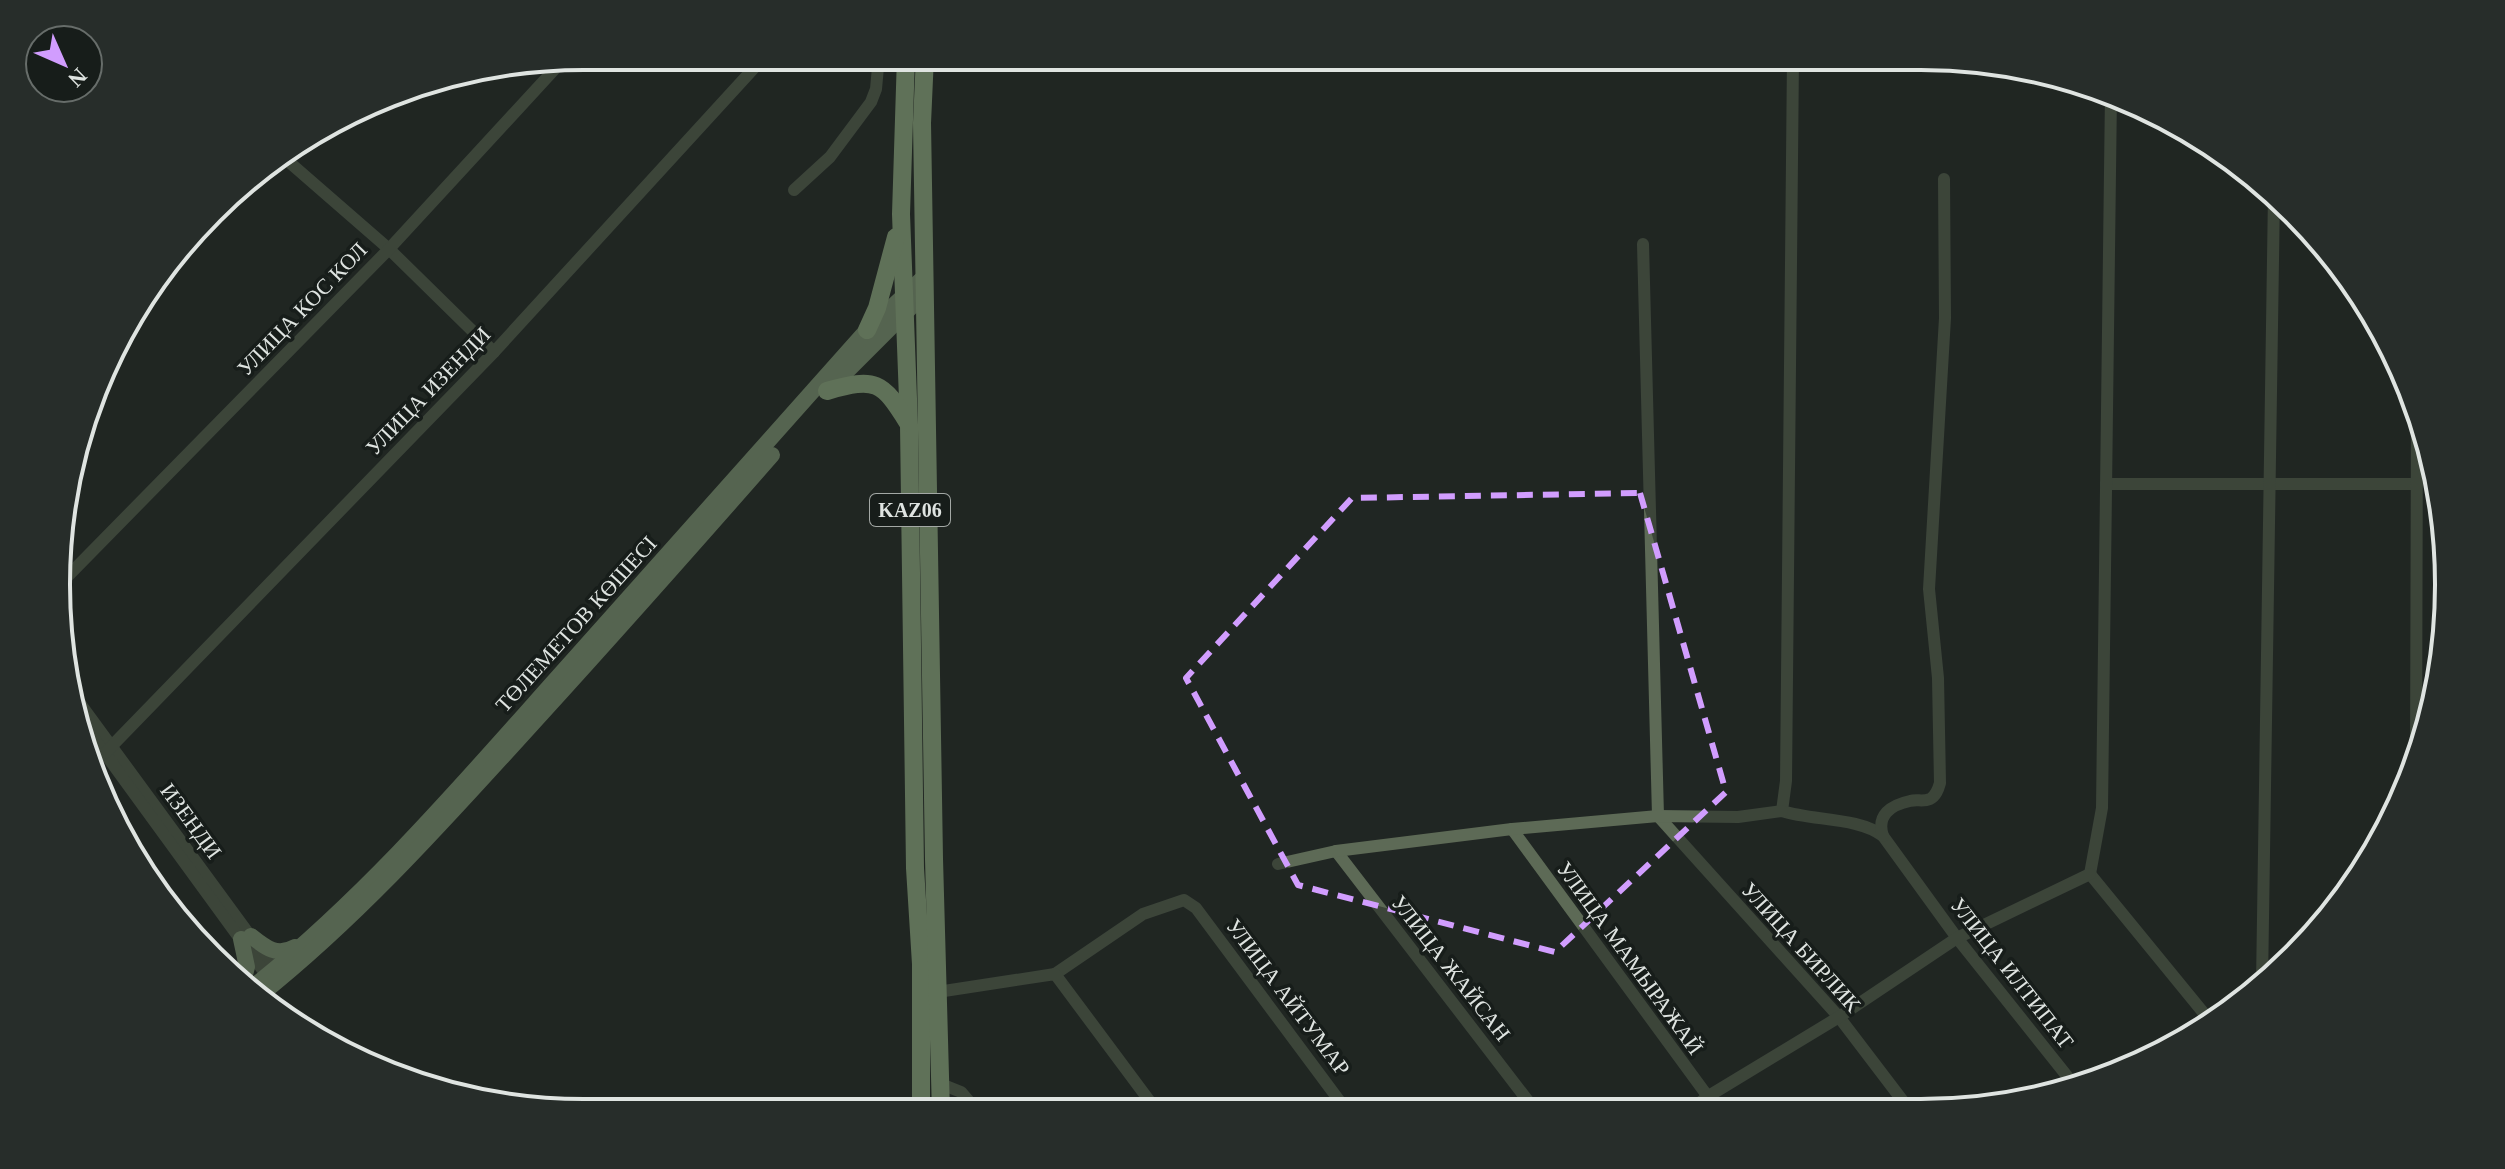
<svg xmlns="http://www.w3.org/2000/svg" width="2505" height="1169" font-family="Georgia,serif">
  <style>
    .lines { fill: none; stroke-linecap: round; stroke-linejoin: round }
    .minor { stroke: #5d6a56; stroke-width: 12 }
    .major { stroke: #95b087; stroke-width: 16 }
    .highway { stroke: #accc99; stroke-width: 18 }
    .marked { fill: none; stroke: #d19dfe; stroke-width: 6; stroke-dasharray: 16 10; stroke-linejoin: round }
    .labels { text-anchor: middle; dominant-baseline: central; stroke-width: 7; stroke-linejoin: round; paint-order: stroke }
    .shield { fill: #171d1a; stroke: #a3a8a5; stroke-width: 2 }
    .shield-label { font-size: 20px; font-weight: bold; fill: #dfe4e1 }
    .street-label { font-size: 22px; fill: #dfe4e1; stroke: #171d1a }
    .rim { fill: none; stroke: #dfe4e1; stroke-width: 4 }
  </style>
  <rect width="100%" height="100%" fill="#202623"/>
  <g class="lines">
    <g class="minor">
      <path d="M1793,56L1786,781L1782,811C1813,821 1858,817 1883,836L1957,938L2075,1086"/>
      <path d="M281,155L389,249L494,352"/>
      <path d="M794,190L830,157L871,102L876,89L879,56"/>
      <path d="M216,212L248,179"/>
      <path d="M1643,244L1658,816L1839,1017L1909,1109"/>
      <path d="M2106,484H2417"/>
      <path d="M63,581L389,249L564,59"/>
      <path d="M68,687L279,975"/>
      <path d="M74,711L270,980"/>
      <path d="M105,753L494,352L765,56"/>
      <path d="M2416,763L2417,410"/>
      <path d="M1512,829L1717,1109"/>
      <path d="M1883,836C1876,815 1891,805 1910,801C1917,799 1923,802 1930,799C1936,796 1938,790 1940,783L1938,678L1929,589L1945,318L1944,179"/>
      <path d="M1336,851L1535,1110"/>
      <path d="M1278,864L1336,851L1512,829L1658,816L1738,817L1782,811"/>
      <path d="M2090,874L2102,808L2111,93"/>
      <path d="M2090,874L2211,1022"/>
      <path d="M1055,974L1143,914L1184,900L1196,908L1347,1111"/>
      <path d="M2262,984L2274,194"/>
      <path d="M931,993L1055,974L1157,1111"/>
      <path d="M941,1084L961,1092L978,1112"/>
      <path d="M1692,1109L1707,1097L1839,1017L1957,938L2090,874"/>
    </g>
    <g class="major">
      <path d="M829,389L925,293"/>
      <path d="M251,936C266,948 277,957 295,947"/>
      <path d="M241,939L247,967L242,986"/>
      <path d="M249,990C360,902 454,794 548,688C655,569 761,449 867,330L924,277"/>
      <path d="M259,996C353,921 433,833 513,745C601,649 687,552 772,455"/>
    </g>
    <g class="highway">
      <path d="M906,56L901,214L909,425L915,868L921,964V1112"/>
      <path d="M925,56L922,123L934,859L941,1112"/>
      <path d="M867,330L877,308L896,237"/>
      <path d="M827,391C876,377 882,381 908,423"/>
    </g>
  </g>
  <path d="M0 0H2505V1169H0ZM1640,493L1726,792L1555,952L1298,885L1186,678L1352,498Z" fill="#202623" fill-opacity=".55" fill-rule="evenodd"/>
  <path class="marked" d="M1640,493L1726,792L1555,952L1298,885L1186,678L1352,498Z"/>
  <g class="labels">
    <rect class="shield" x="870" y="494" width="80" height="32" rx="6"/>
    <g class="shield-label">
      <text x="910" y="510">KАZ06</text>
    </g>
    <g class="street-label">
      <text transform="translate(302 309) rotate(-46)">УЛИЦА КОС КОЛ</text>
      <text transform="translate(428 391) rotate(-46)">УЛИЦА ИЗЕНДИ</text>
      <text transform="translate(576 624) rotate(-48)">ТӨЛЕМЕТОВ КӨШЕСІ</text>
      <text transform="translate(191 821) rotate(54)">ИЗЕНДИ</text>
      <text transform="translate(1801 947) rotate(48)">УЛИЦА БИРЛИК</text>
      <text transform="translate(1630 958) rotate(54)">УЛИЦА МАМЫРАЖАЙ</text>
      <text transform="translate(1451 968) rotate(52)">УЛИЦА ЖАЙСАН</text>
      <text transform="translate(2012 973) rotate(52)">УЛИЦА ИЛТИПАТ</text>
      <text transform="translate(1288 997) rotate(53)">УЛИЦА АЙТУМАР</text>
    </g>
  </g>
  <path d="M0 0H2505V1169H0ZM584 70H1921A514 514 0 0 1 2435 584V585A514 514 0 0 1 1921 1099H584A514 514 0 0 1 70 585V584A514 514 0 0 1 584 70Z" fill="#272d2a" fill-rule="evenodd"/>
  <path class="rim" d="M584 70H1921A514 514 0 0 1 2435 584V585A514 514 0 0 1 1921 1099H584A514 514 0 0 1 70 585V584A514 514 0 0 1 584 70Z"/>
  <g transform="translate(64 64) rotate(135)"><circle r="38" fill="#171d1a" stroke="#676d6a" stroke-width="2"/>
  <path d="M0-6L14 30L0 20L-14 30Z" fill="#d19dfe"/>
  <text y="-12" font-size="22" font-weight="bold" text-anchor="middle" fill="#dfe4e1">N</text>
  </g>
</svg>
